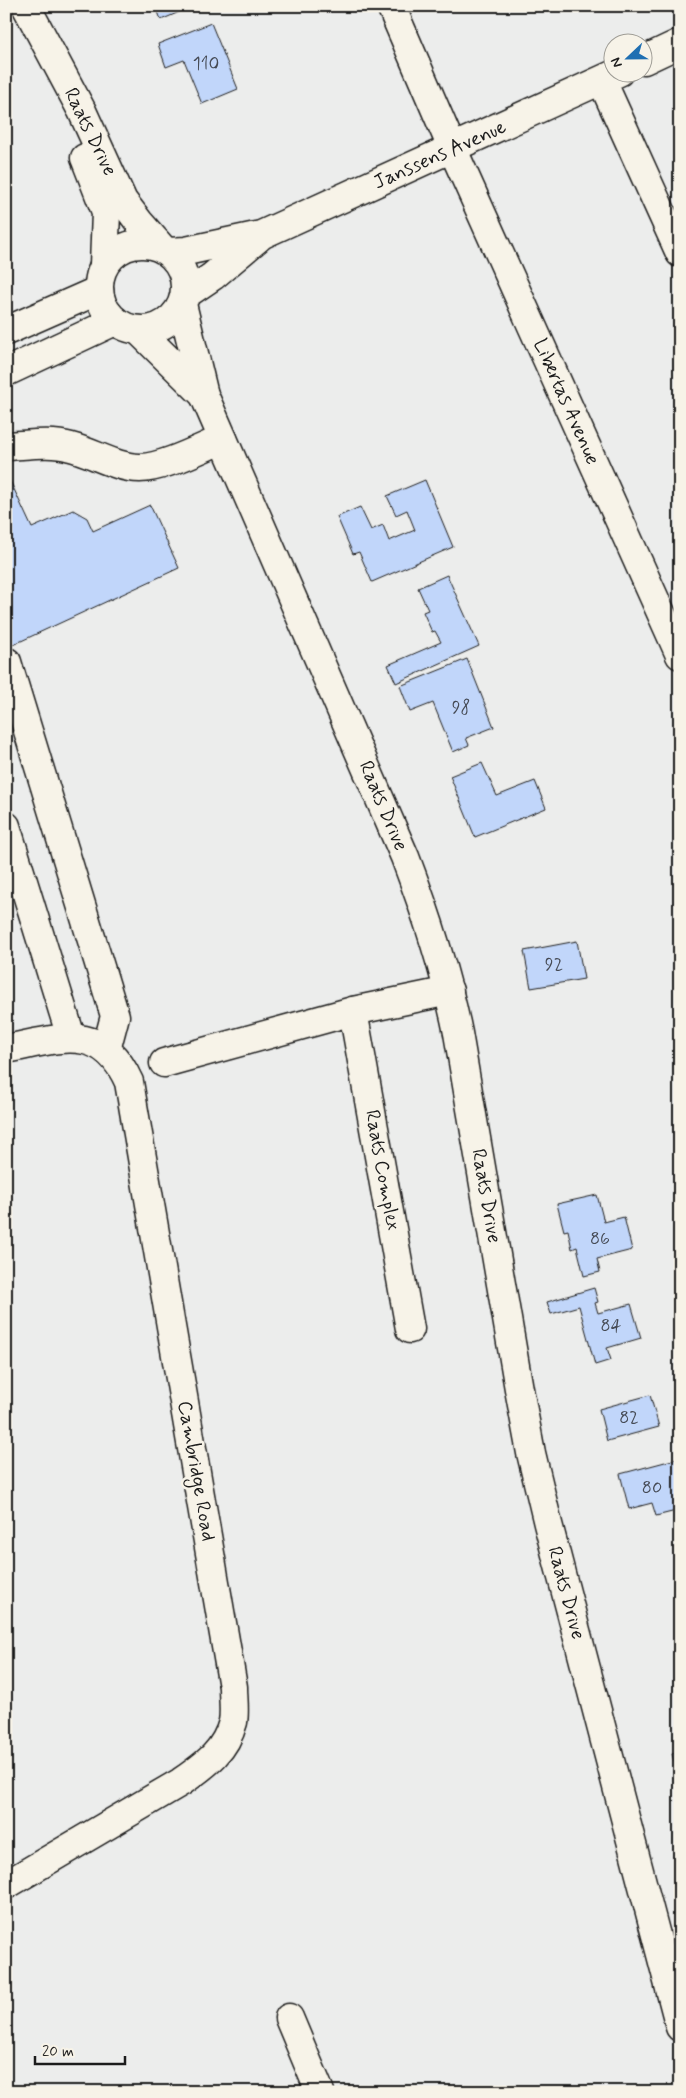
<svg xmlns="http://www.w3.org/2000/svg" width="686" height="2098" font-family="Mynerve,sans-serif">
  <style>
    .building { fill: #c1d6fa; stroke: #1c1c1c }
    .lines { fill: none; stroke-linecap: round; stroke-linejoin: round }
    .minor-casing { stroke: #1c1c1c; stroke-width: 31 }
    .minor { stroke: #f7f3e8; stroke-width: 28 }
    .labels { text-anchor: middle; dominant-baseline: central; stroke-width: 5; stroke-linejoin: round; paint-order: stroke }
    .number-label { font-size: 18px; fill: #454a54 }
    .street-label { font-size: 20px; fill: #1c1c1c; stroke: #f7f3e8 }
  </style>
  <rect width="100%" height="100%" fill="#ecedec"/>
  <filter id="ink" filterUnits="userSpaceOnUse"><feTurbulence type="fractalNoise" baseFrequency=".02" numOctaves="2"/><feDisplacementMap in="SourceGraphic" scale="10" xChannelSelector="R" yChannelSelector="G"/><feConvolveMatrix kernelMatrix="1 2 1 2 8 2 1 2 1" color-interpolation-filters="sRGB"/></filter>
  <g filter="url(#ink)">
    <g class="building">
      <path d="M156,6H193L161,20Z"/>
      <path d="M211,23L238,89L202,104L184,60L166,67L158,44Z"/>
      <path d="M6,472L32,528L73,510L87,518L93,531L150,505L179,568L6,648Z"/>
      <path d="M425,480L453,547L372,582L359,552L353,554L337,517L360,507L371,530L383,525L389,541L415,530L407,510L396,515L387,496Z"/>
      <path d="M447,575L479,646L396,683L388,665L441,642L435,631L432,632L423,612L428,610L418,588Z"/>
      <path d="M467,659L494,727L466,738L469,745L453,752L433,703L410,712L400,686Z"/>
      <path d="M482,763L497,796L535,781L546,808L475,837L450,776Z"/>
      <path d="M577,941L584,979L531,988L524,951Z"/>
      <path d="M597,1195L604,1222L624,1217L632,1250L597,1259L600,1272L584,1276L577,1247L572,1249L568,1230L564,1231L557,1204Z"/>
      <path d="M594,1288L598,1302L595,1303L598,1313L631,1304L641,1338L607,1348L611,1360L595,1365L579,1306L551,1314L547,1302Z"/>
      <path d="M650,1395L659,1427L607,1441L599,1409Z"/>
      <path d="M680,1458V1510L656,1516L652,1503L629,1509L620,1474Z"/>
      <path d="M680,1751V1781H679L672,1754Z"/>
    </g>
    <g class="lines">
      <g class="minor-casing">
        <g id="minor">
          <path d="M26,6L82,111L123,201L139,222L161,247"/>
          <path d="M391,6L453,150L680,655"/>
          <path d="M644,60L680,43"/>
          <path d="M602,81L680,253"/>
          <path d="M85,158L106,212L104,265"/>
          <circle cx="142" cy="287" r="43"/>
          <path d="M168,252L186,251L261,235L619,72"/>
          <path d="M185,295L213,276L258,238"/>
          <path d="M182,304L204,395L405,857C427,915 446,973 458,1033L519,1389L531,1453L548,1524L680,2027"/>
          <path d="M138,330L204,395"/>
          <path d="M6,331L99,290"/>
          <path d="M6,372L115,321"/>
          <path d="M6,446C28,445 50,441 71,447C94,453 117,468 140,468C163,468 201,448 223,439"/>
          <path d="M7,662L115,1016L106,1050"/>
          <path d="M6,826L71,1037"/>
          <path d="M353,1011L410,1329"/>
          <path d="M6,1049C59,1039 102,1021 129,1082L233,1687C233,1698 235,1711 233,1722C225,1752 205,1765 181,1782L6,1885"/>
          <path d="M164,1063L353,1011L449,991"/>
          <path d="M289,2018L320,2092"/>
        </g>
      </g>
      <use href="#minor" class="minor"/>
    </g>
  </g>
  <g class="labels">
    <g class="number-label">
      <text x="206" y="64">110</text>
      <text x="461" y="708">98</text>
      <text x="554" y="965">92</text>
      <text x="600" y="1239">86</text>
      <text x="611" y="1326">84</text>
      <text x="629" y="1418">82</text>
      <text x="652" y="1488">80</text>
    </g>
    <g class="street-label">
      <text transform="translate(90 132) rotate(64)">Raats Drive</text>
      <text transform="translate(440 155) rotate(-24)">Janssens Avenue</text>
      <text transform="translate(566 402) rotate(66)">Libertas Avenue</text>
      <text transform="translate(383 806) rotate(67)">Raats Drive</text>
      <text transform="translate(382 1170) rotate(80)">Raats Complex</text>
      <text transform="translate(486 1196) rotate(80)">Raats Drive</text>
      <text transform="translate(196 1471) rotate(80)">Cambridge Road</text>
      <text transform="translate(566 1593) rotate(75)">Raats Drive</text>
    </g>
  </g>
  <rect width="686" height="2098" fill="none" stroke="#f7f3e8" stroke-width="25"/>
  <rect x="12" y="12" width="661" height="2073" fill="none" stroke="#1c1c1c" stroke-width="2" filter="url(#ink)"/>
  <g transform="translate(628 58) rotate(248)"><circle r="24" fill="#f7f3e8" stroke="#9f9d96"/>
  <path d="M0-4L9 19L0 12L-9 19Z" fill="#1f6fb2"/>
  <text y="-8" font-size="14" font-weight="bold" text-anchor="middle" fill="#1c1c1c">N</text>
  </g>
  <path d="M35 2056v8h90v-8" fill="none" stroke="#1c1c1c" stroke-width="2.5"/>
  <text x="42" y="2056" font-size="15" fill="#1c1c1c" stroke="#f7f3e8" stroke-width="4" paint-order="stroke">20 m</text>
</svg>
